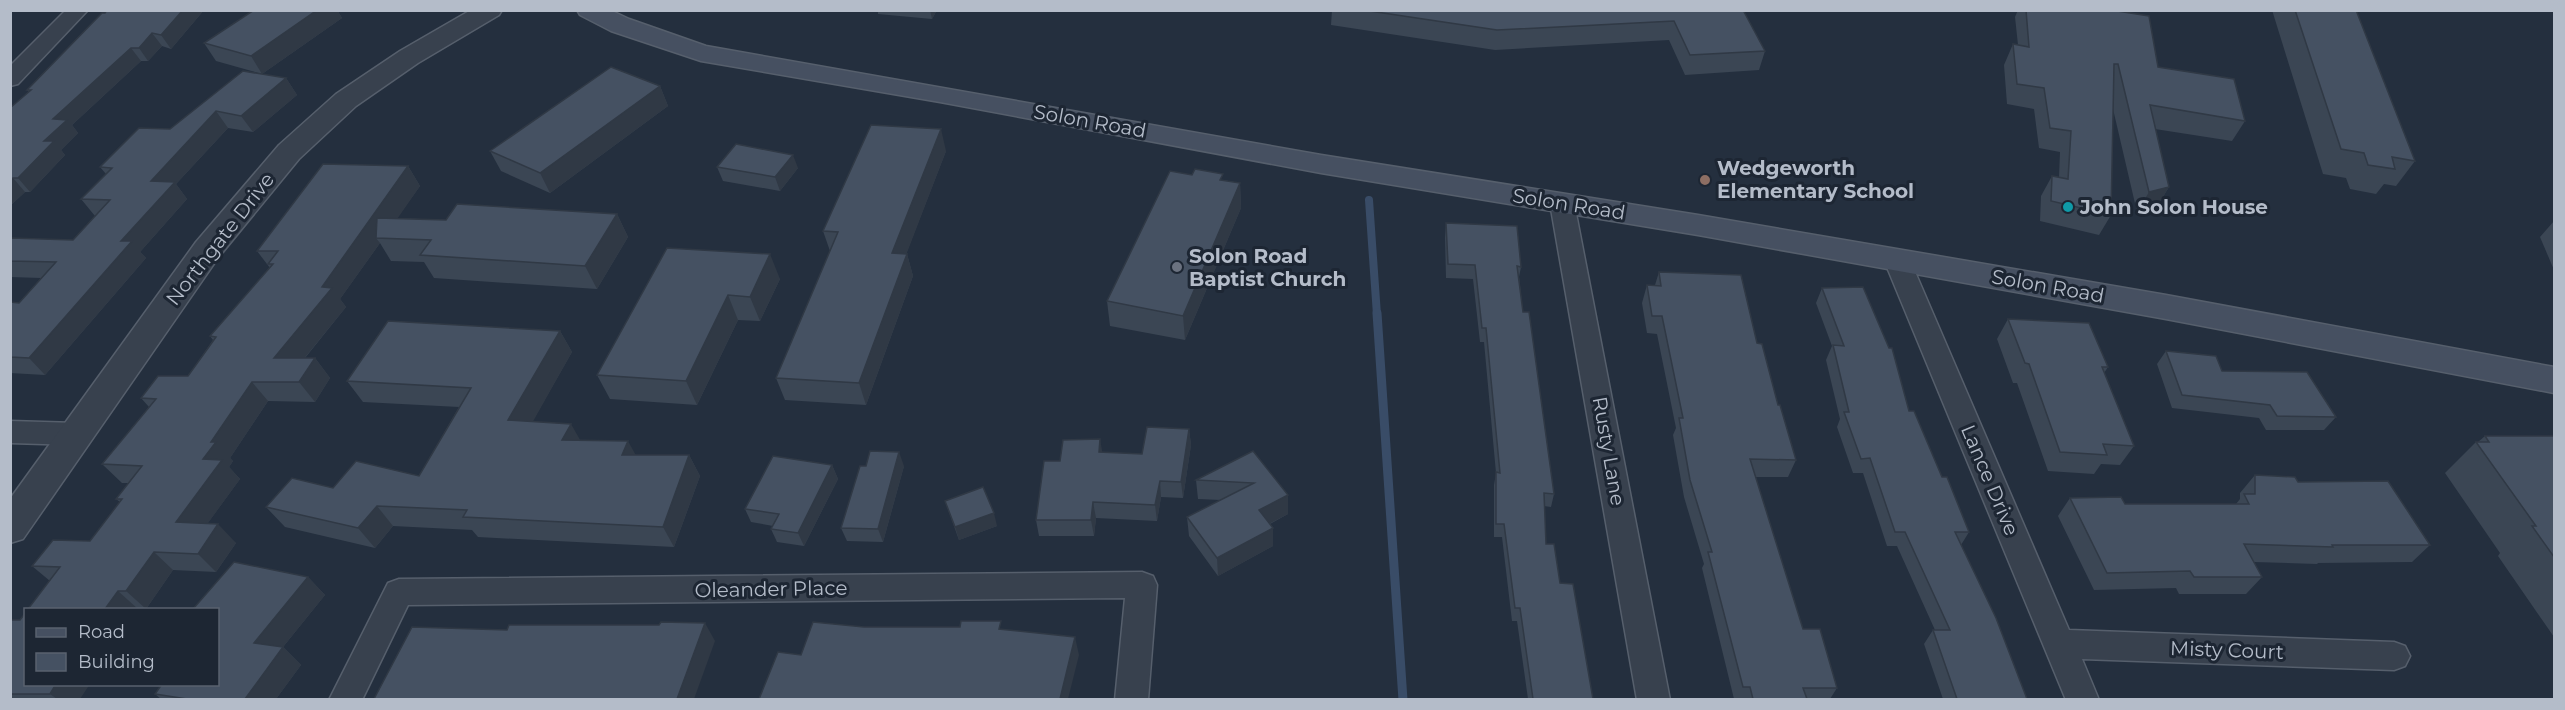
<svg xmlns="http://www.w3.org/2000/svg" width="2565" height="710" font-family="Montserrat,sans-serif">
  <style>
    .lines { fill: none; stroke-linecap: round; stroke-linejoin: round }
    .stream-far1 { stroke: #394c67; stroke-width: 8 }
    .stream { stroke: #394c67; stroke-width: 9 }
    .minor-casing { stroke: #565f6c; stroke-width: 3 }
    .tertiary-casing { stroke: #565f6c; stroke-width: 3 }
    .secondary-casing { stroke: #565f6c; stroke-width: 3 }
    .minor { fill: #38414e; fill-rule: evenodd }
    .tertiary { fill: #38414e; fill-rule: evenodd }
    .secondary { fill: #465061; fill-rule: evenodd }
    .wall { fill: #3b4654 }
    .shaded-wall { fill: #303945 }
    .building { fill: #455162; stroke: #303945; stroke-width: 1.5 }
    .education-dot { fill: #8d6e63; stroke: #1d2633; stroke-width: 2 }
    .culture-dot { fill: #0f9aa8; stroke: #1d2633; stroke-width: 2 }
    .worship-dot { fill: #6b7280; stroke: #1d2633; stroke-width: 2 }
    .labels { text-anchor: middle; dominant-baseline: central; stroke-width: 6; stroke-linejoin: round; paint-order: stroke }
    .street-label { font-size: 20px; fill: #b4bcc9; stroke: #1d2633 }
    .poi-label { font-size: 20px; font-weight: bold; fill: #b4bcc9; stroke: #1d2633; text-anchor: start }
  </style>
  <rect width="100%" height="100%" fill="#242f3e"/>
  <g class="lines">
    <path class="stream-far1" d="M1369,200L1377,315"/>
    <path class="stream" d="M1377,313L1403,700"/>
    <g class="minor-casing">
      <g id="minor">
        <path d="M66,10H88L18,84L10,86V66Z"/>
        <path d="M1562,195L1571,197L1574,203L1670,700H1637L1550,203L1553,197Z"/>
        <path d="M1897,251L1906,254L1910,260L2069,630L2394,642L2405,646L2410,656L2405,666L2394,670L2082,659L2099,700H2066L1884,260L1888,254Z"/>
        <path d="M10,421L77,423L87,426L91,434L87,442L77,445L10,443Z"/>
        <path d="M1142,572L1153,576L1157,585L1148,700H1115L1125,598L408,605L362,700H329L388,583L399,579Z"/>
      </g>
    </g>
    <g class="tertiary-casing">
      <path id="tertiary" d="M471,10H502L499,15L418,63L356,106L299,159L218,258L23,539L10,543V499L196,242L279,145L336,94L400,51Z"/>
    </g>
    <g class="secondary-casing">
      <path id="secondary" d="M577,10H610L629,19L706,46L1321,155L1698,215L2166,295L2554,367V393L2166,319L1698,235L1321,173L940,102L701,61L611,31L580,15Z"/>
    </g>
    <use href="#minor" class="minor"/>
    <use href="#tertiary" class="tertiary"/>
    <use href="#secondary" class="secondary"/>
  </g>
  <g class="wall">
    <path d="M204,10L171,49L162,46L148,61H141L72,125L78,133L61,150L65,155L30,192H25L10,206V108L29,92L27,90L102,13Z"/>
    <path d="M254,10H337L342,18L262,74L216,61L204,43Z"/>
    <path d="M878,10H937L932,19L878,14Z"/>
    <path d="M1332,10H1743L1765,51L1759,70L1685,75L1669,40L1495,50L1331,25Z"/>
    <path d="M2018,10H2111L2158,67L2245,121L2232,141L2155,129L2169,187L2156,208L2137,212L2113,109L2111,215L2099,235L2040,221L2041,196L2052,176L2059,177L2060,152L2039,148L2034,109L2007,104L2004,65L2013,44L2018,45L2015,17Z"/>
    <path d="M2272,10H2356L2415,161L2396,186L2384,184L2376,194L2350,189L2346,178L2323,174Z"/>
    <path d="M286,78L297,95L253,132L228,128L176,184L187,199L140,252L146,258L45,375L10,373V302L19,303L41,278L10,277V239L73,240L95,216L81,199L106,174L100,167L170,129Z"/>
    <path d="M660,86L668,106L550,193L501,171L490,151Z"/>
    <path d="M946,151L906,254H907L913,276L866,405L785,400L776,378L830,251L823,231Z"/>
    <path d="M408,166L420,186L397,218L446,220L617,214L628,237L597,289L434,278L424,262L391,261L380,243L340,299L346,307L305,358H315L330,378L315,402L268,401L230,458L233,461L229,467L240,479L207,524L236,543L216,572L173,570L146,609H138L50,581L32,566L90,541L120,502L116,499L129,483H122L102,464L149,407L141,398L188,376L213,340L210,336L270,268L257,251Z"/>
    <path d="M717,167L798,168L780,191L723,181Z"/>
    <path d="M1223,180L1240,183L1241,208L1185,340L1110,326L1107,301Z"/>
    <path d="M2554,221V270L2540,237Z"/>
    <path d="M1446,223L1521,267L1519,277L1523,312L1554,494L1551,507L1544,506L1546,544L1560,583L1593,699H1528L1517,621H1512L1502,537H1494V485L1496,473L1484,342H1480L1473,279L1446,278L1445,237Z"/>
    <path d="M667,248L780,279L760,321L738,320L697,405L610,399L597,375Z"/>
    <path d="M1659,272L1757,343L1796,460L1788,477H1755L1803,629L1837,688L1830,699H1734L1702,568L1704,564L1684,497L1673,435L1676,428L1657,334L1647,333L1642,303L1647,285H1655Z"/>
    <path d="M1822,288L1909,411L1969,532L1961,545L2027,699H1943L1924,644L1933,630H1935L1897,546H1887L1863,473H1853L1837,427L1840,419L1826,360L1832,346L1816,303Z"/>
    <path d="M2008,319L2108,367L2104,373L2134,446L2120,465L2101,464L2094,474L2048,471L2017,383H2013L1997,339Z"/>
    <path d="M560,331L572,352L532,422L580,440L636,455H689L700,476L674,547L478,537L472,530L393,526L375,548L285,527L266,507L333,488L419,476L459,407L363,402L347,381Z"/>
    <path d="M2166,351L2222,371L2336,417L2324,430H2266L2259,418L2172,408L2157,364Z"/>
    <path d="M1189,429L1191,445L1183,498L1161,497L1157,521L1096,518L1094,536H1039L1036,520L1060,461L1102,452L1142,454Z"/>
    <path d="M2485,436H2554V637L2498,556L2500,553L2445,473L2476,442H2478Z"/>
    <path d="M1253,451L1288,495V514L1270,524L1273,546L1218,576L1189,536L1187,517L1221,500L1198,499L1196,480Z"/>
    <path d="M832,465L838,479L804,546L777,542L771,529L773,526L751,522L745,509Z"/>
    <path d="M904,466L883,542L847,541L841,528Z"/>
    <path d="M2255,475L2298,482L2430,545L2412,562L2318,563L2317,564L2254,562L2262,577L2246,594H2179L2176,588L2094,590L2058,516L2070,498L2125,504H2236L2240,499V493Z"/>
    <path d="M945,501L997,526L959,540Z"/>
    <path d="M308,577L325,595L283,647L301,665L276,699H161L155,694Z"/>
    <path d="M10,620H20L80,699H10Z"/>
  </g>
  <g class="shaded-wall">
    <path d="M183,10H204L171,49L161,35Z"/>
    <path d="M317,10H337L342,18L262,74L251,56Z"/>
    <path d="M930,10H937L932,19Z"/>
    <path d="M152,33L162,46L148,61L139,48Z"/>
    <path d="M131,48L141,61L72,125L78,133L61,150L65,155L30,192L18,178L44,141L53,119Z"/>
    <path d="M286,78L297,95L253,132L241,116Z"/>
    <path d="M660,86L668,106L550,193L540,173Z"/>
    <path d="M216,111L228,128L176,184L187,199L140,252L146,258L45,375L29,358L121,241L151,181Z"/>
    <path d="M941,129L946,151L898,276L892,253Z"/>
    <path d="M793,155L798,168L780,191L775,177Z"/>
    <path d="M408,166L420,186L384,238H376L380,243L340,299L346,307L289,377L274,358L322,287Z"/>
    <path d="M13,178L25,192L10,206V180Z"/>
    <path d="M1240,183L1241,208L1185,340L1183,316Z"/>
    <path d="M2169,187L2156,208L2137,212L2149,192Z"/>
    <path d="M617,214L628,237L597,289L585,266Z"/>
    <path d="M770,254L780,279L760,321L750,297Z"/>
    <path d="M907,254L913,276L866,405L859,383Z"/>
    <path d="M728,295L738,320L697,405L686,381Z"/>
    <path d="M560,331L572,352L522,441L508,420Z"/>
    <path d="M315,358L330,378L315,402L299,382Z"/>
    <path d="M252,382L268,401L230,458L233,461L229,467L240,479L195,541L176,522L211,442Z"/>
    <path d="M571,424L583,445L562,440Z"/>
    <path d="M1189,429L1191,445L1183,498L1181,482Z"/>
    <path d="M1100,439L1103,456L1099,452Z"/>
    <path d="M628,441L639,461L622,455Z"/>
    <path d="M899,452L904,466L883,542L878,529Z"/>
    <path d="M689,455L700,476L674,547L663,527Z"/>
    <path d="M832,465L838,479L804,546L798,533Z"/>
    <path d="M1160,481L1161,497L1157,521L1155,505Z"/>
    <path d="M1288,495V514L1259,529V510Z"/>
    <path d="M1093,502L1096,518L1094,536L1091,520Z"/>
    <path d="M377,506L393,526L375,548L358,528Z"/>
    <path d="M994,513L997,526L959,540L955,527Z"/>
    <path d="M218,524L236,543L216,572L198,554Z"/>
    <path d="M1273,528V546L1218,576L1217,558Z"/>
    <path d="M154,552L173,570L146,609L126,591Z"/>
    <path d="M308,577L325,595L283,647L301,665L276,699H245L254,643Z"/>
    <path d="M118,591L138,609H105Z"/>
    <path d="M705,623L715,641L694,699H677Z"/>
    <path d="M1075,637L1079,655L1068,699H1060Z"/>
    <path d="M56,684H90L80,699H57L50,694Z"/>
  </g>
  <g class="building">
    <path d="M107,10H183L161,35L152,33L139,48H131L53,119L67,120L44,141H54L18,178H13L10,180V108L31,90H27L102,13H105Z"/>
    <path d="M254,10H317L251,56L204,43Z"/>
    <path d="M1363,10H1743L1765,51L1690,55L1674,21L1497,30Z"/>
    <path d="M2026,10H2111L2149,16L2158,67L2234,79L2245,121L2150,105L2169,187L2149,192L2118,64H2114L2111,215L2051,201L2052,176L2068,179L2071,131L2050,128L2044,88L2017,84L2013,44L2029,47Z"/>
    <path d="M2295,10H2356L2415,161L2392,157L2395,169L2368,165L2364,153L2341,149Z"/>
    <path d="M611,67L660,86L540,173L490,151Z"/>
    <path d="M243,71L286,78L241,116L216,111L151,181L175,182L121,241H132L29,358L10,357V302L19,303L56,262L10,261V239L11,238L73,240L110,200L81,199L112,168L100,167L139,128L170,129Z"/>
    <path d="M871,125L941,129L892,253L907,254L859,383L776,378L838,232L823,231Z"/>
    <path d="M736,144L793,155L775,177L717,167Z"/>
    <path d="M323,164L408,166L322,287L332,288L274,358H315L299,382H252L211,442H216L203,459L222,460L176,522L218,524L198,554L154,552L126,591H118L105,609H28L60,567L32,566L53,540L90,541L122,499H116L142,466L102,464L156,399L141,398L158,376H188L216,337L210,336L273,264H268L278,251H257Z"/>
    <path d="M1195,169L1223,174L1220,180L1240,183L1183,316L1107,301L1170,171L1192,175Z"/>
    <path d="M457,204L617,214L585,266L420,255L431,240L376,238L377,218L446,220Z"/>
    <path d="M1446,223L1517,226L1521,267L1517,266L1523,312H1529L1554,494L1544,493L1546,544H1554L1560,583L1573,584L1593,699H1533L1520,608H1515L1504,524H1496V472L1500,473L1486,328H1482L1475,265L1448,264Z"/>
    <path d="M667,248L770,254L750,297L728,295L686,381L597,375Z"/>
    <path d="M1659,272L1741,275L1757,343L1762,344L1778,405H1780L1796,460L1750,459L1803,629H1820L1837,688H1803L1807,699H1753L1750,687H1743L1708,552H1712L1690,480L1679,418H1683L1662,316H1652L1647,285L1661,286Z"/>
    <path d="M1863,287L1889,348H1892L1909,411H1914L1942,477H1947L1969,532H1955L1996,618L2027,699H1957L1933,630H1950L1905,532H1895L1870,458L1861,459L1844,412H1849L1833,345L1844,346L1822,288Z"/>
    <path d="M2008,319L2089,323L2108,367H2102L2134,446L2103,444L2107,455L2060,452L2029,364L2025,363Z"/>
    <path d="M388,321L560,331L508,420L571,424L562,440L628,441L622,455H689L663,527L463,517L467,510L377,506L358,528L266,507L292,478L333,488L356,461L419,476L471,388L347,381Z"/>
    <path d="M2166,351L2216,356L2222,371L2307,372L2336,417L2277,416L2270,405L2182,395Z"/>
    <path d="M1147,427L1189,429L1181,482L1160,481L1155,505L1093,502L1091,520H1036L1044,461H1060L1063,440L1100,439L1099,452L1142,454Z"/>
    <path d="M2485,436H2554V557L2532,526H2536L2476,442H2489Z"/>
    <path d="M870,451L899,452L878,529L841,528L860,466H866Z"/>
    <path d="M1253,451L1288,495L1259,510L1273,528L1217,558L1187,517L1254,483L1196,480Z"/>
    <path d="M773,456L832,465L798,533L771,529L779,514L745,509Z"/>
    <path d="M2255,475L2295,477L2298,482L2388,481L2430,545H2332L2333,547L2244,544L2262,577H2194L2190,571L2107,573L2070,498L2121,497L2125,504H2249L2244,494H2255Z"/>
    <path d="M983,487L994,513L955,527L945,501Z"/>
    <path d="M234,562L308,577L254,643L283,647L245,699H187L155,694L162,684H218V609H193Z"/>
    <path d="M26,612V684H56L50,694H10V620H20Z"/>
    <path d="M961,621H1001L999,629L1075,637L1060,699H759L778,652L801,655L813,622L864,627H960Z"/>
    <path d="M661,622L705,623L677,699H374L412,627L507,630L509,625H659Z"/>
  </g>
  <circle class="education-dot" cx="1705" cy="180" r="6"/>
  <circle class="culture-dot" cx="2068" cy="207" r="6"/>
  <circle class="worship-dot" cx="1177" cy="267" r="6"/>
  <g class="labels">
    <g class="street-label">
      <text transform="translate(1090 121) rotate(10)">Solon Road</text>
      <text transform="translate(1569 204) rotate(9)">Solon Road</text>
      <text transform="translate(220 239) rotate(-52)">Northgate Drive</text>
      <text transform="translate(2048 286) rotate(10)">Solon Road</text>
      <text transform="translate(1609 451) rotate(80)">Rusty Lane</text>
      <text transform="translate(1990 480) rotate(67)">Lance Drive</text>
      <text transform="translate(771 589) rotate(-1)">Oleander Place</text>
      <text transform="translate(2227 650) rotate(2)">Misty Court</text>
    </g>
    <g class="poi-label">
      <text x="1717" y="168">Wedgeworth<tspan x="1717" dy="23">Elementary School</tspan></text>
      <text x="2080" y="207">John Solon House</text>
      <text x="1189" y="256">Solon Road<tspan x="1189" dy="23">Baptist Church</tspan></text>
    </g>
  </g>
  <rect width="2565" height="710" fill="none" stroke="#b4bcc9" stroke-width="24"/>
  <rect x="24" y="608" width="195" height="78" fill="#1d2633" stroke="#59626f" stroke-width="1.5"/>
  <rect x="36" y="628" width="30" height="9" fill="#465061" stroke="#59626f" stroke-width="1.5"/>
  <text x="78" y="638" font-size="18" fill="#b4bcc9">Road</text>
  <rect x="36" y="653" width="30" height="18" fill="#455162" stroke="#59626f" stroke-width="1.5"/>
  <text x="78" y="668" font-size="18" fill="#b4bcc9">Building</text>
</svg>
